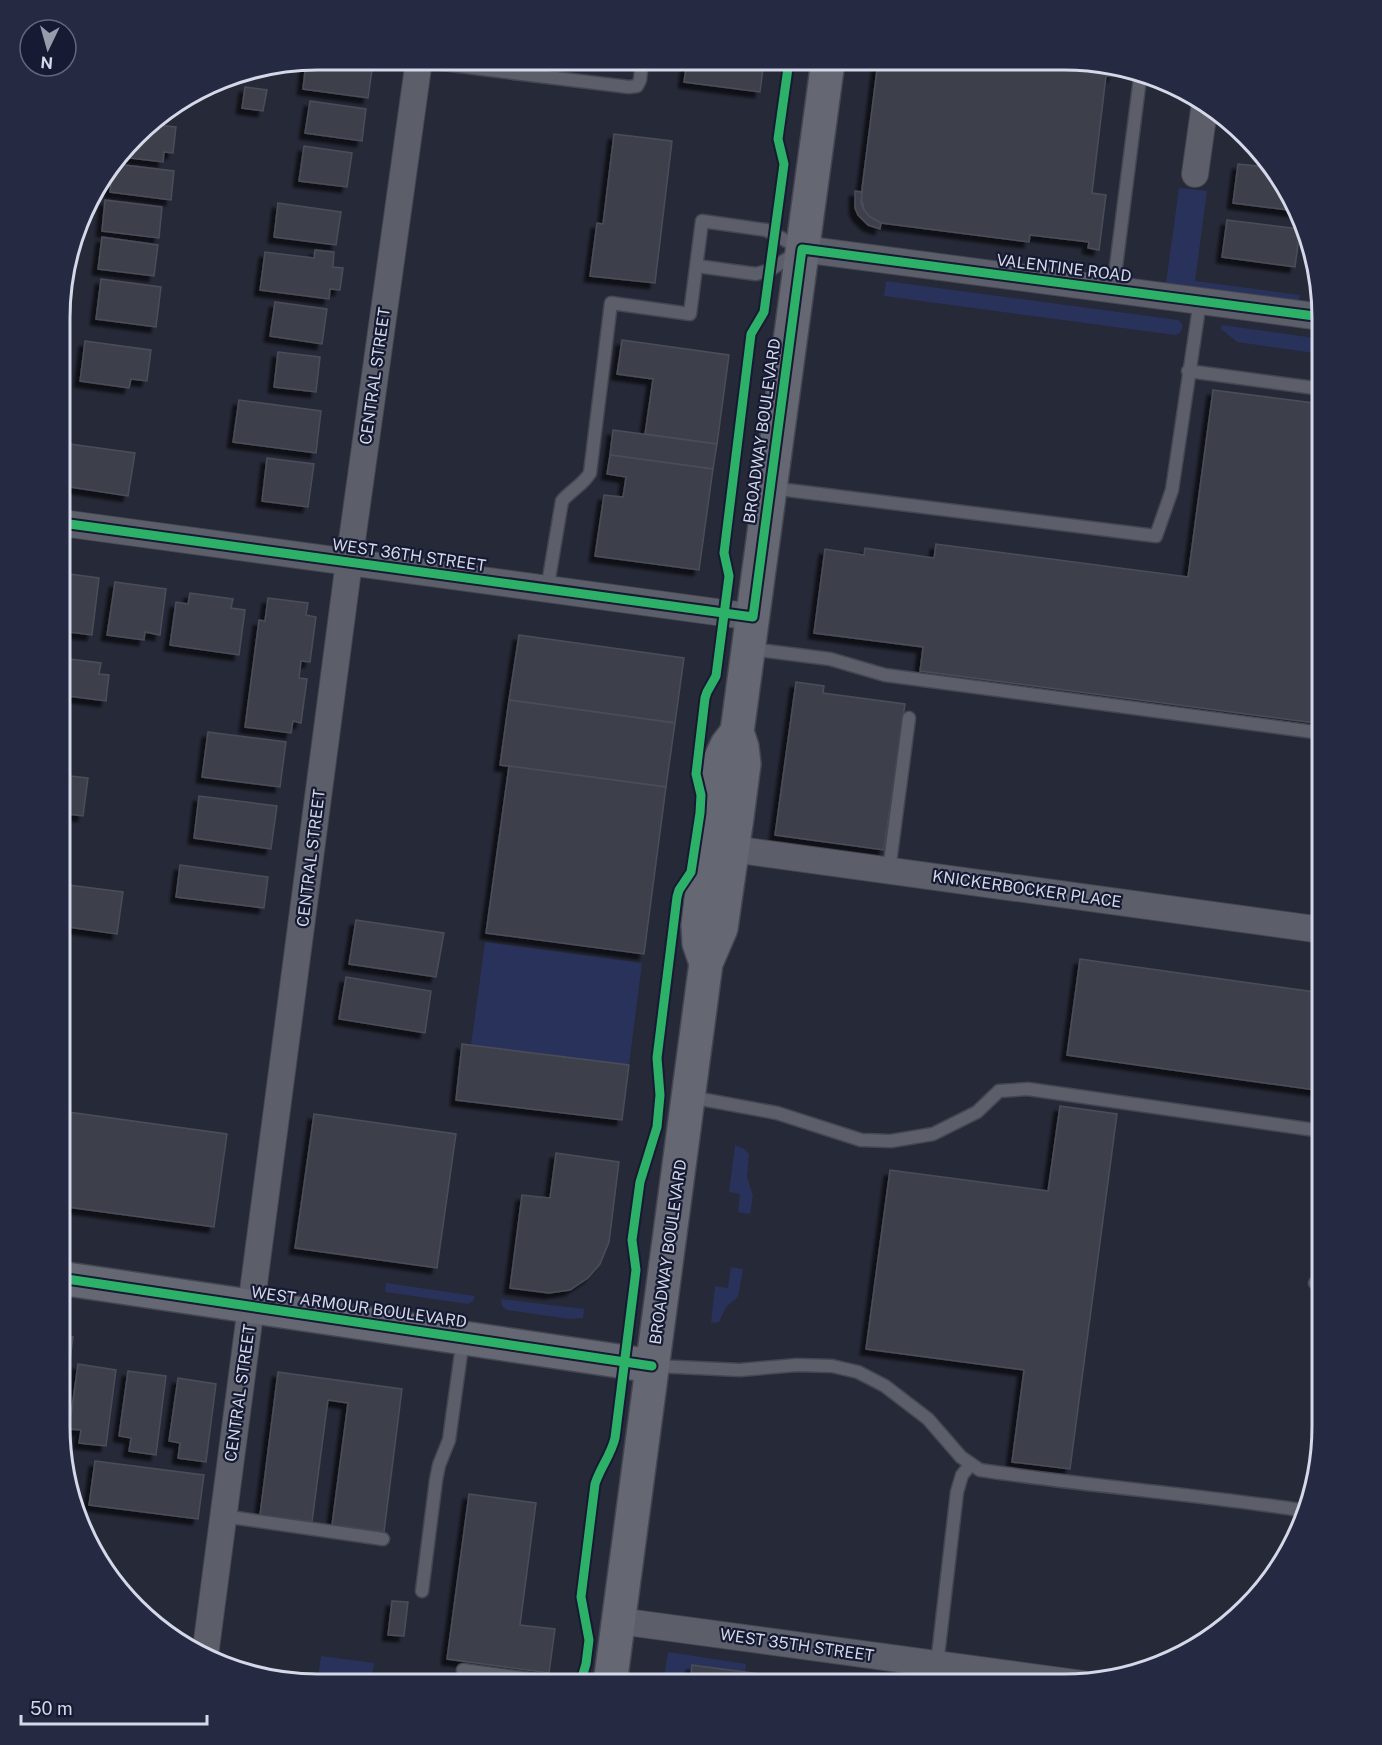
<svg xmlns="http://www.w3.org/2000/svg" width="1382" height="1745" font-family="'Public Sans',sans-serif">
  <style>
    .green { fill: #29325a }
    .building { fill: #3e414c; stroke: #4a4d59; stroke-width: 1.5; filter: url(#shadow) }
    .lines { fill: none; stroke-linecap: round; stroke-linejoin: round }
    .lane-casing { stroke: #444652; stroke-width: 15 }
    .street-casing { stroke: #444652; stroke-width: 28 }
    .secondary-casing { stroke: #444652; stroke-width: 36 }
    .lane { stroke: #5c5f6a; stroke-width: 12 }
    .street { stroke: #5c5f6a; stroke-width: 26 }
    .secondary { stroke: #656773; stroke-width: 33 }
    .cycleway-casing { stroke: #161b33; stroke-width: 13 }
    .cycleway { stroke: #2db169; stroke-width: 9 }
    .labels { text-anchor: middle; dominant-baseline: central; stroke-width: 4.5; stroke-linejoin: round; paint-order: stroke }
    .street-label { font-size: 16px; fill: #d4d8e9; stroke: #161b33 }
    .rim { fill: none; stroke: #d4d8e9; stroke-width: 3 }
  </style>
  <defs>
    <filter id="shadow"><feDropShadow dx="-5.5" dy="5.5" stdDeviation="1.5" flood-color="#0009"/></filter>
  </defs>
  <rect width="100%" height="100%" fill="#262937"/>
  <g class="green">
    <path d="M1179,188L1207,191L1195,281L1300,295L1299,301L1166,283Z"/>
    <path d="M886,281L1178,320L1183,325L1180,333L1175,335L884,296Z"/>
    <path d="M1222,325L1322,339V354L1237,342L1221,329Z"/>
    <path d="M485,942L642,963L629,1065L471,1045Z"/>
    <path d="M735,1145L744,1149L749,1154L747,1177L753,1196L750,1214L738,1212L740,1194L729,1192Z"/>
    <path d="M731,1267L743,1269L738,1297L726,1307L719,1322L711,1323L715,1286L728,1288Z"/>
    <path d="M386,1283L475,1296L473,1301L468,1304L385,1292Z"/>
    <path d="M501,1299L584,1309L583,1318L570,1319L507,1310L502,1306Z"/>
    <path d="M668,1652L746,1664L745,1672L693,1665L690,1684H663Z"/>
    <path d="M321,1656L374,1663L371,1684H317Z"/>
  </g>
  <g class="building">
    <path d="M319,60H347L373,63L368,98L303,89L306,62Z"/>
    <path d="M687,61H764L760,92L684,82Z"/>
    <path d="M878,62H1097L1114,68L1113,76H1106L1092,193L1106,195L1099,250L1088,248L1089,242L1030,235L1029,242L881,223L870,217L864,210L861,197Z"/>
    <path d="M245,87L267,90L263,111L242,108Z"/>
    <path d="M310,101L366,109L362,141L305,133Z"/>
    <path d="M148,124L176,127L173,153L164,152L163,162L121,157Z"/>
    <path d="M614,134L672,141L655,283L590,276L597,223L603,224Z"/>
    <path d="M304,146L352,153L347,187L299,181Z"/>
    <path d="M116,164L174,171L171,200L110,192L113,167Z"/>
    <path d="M1238,164L1267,167L1288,190L1296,211L1233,203Z"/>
    <path d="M855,191L862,192L861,203L864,210L870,217L881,223L880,229L868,225L858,215L855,208Z"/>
    <path d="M105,200L162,207L159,238L102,231Z"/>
    <path d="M278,203L341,212L336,245L274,237Z"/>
    <path d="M1227,220L1300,229L1295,267L1222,257Z"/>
    <path d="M102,237L158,245L154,276L98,269Z"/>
    <path d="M315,250L334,252L333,267L343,268L340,290L330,289L329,299L260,290L265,252L314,258Z"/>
    <path d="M101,279L161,287L156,327L96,319Z"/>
    <path d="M275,302L327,309L322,344L270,336Z"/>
    <path d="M622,340L729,355L717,444L645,434L653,379L617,374Z"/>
    <path d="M85,341L151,350L147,381L131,379L129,388L80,381Z"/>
    <path d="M278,352L320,357L316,392L274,387Z"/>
    <path d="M1213,390L1322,404V724L920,671L923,647L814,633L825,549L864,555L865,548L934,558L936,544L1188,577Z"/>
    <path d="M239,400L321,411L316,453L233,442Z"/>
    <path d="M613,430L717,444L713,469L610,455Z"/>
    <path d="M70,444L135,453L128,496L64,486Z"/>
    <path d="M610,455L713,469L699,570L595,556L604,495L623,497L626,477L607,474Z"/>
    <path d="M267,458L314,464L308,507L262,501Z"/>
    <path d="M62,573L99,578L92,635L69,632L67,646L62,645Z"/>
    <path d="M115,582L166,589L160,635L145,632L144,640L107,635Z"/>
    <path d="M190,593L233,599L231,608L245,610L239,655L170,645L176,602L188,604Z"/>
    <path d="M268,598L308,603L306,615L316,617L310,662L301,661L299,678L307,679L301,723L293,721L291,733L245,727L259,620L265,621Z"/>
    <path d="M519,635L684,658L675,723L509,700Z"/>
    <path d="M62,658L101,663L99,674L109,675L106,701L61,695Z"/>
    <path d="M796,682L824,686L823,693L905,704L884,850L775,835Z"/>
    <path d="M509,700L675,723L666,787L500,765Z"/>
    <path d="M208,732L286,742L280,787L202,777Z"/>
    <path d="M509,766L666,787L644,954L486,933Z"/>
    <path d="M61,775L88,778L83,816L61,813Z"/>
    <path d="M199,796L277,806L271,849L194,838Z"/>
    <path d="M180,865L268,877L264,908L176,897Z"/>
    <path d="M61,884L123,892L117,934L61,926Z"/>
    <path d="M356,920L444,933L436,977L349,964Z"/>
    <path d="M1080,959L1322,993V1091L1067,1055Z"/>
    <path d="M346,977L431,991L425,1033L339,1019Z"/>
    <path d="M462,1044L629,1065L622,1120L456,1100Z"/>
    <path d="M1060,1106L1117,1114L1070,1469L1012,1462L1024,1370L866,1349L890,1170L1048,1191Z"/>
    <path d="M61,1111L227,1134L214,1227L60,1206Z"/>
    <path d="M314,1114L456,1134L437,1268L295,1248Z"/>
    <path d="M556,1153L619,1162L609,1242L600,1264L588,1278L570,1290L549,1293L510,1288L522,1195L550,1198Z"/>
    <path d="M60,1336L73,1337L61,1432L60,1427Z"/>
    <path d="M78,1364L116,1370L106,1446L79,1443L81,1430L69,1429Z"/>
    <path d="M128,1371L166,1376L156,1455L129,1451L131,1438L119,1436Z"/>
    <path d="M278,1372L402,1389L384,1532L332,1525L348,1403L328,1400L312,1522L260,1515Z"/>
    <path d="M178,1378L216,1384L206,1462L178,1458L180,1443L169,1441Z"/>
    <path d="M95,1461L204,1475L198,1519L89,1505Z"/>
    <path d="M469,1494L536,1503L520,1625L555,1629L549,1673L447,1659Z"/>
    <path d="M392,1601L408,1602L404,1636L388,1635Z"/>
    <path d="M692,1665L745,1672L839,1684H690Z"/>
  </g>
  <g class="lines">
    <g class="lane-casing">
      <g id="lane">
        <path d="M419,61L514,73L516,61"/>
        <path d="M514,73L629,87L637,86L640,80L642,61"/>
        <path d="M1113,290L1140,78"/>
        <path d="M1188,371L1322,389"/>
        <path d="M771,488L1156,536L1172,490L1200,301"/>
        <path d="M547,590L562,501C570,491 583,485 590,473L611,303L690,314L702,221L766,230L802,249L770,270L756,274L697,266"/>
        <path d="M751,649L830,659L885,675L1322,733"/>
        <path d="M889,870L909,718"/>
        <path d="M690,1097L777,1113L861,1140L891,1141L933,1134L977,1112L999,1091L1028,1089L1322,1131"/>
        <path d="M1315,1283L1322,1284"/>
        <path d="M655,1366L740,1370L797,1365L832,1366L858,1372L885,1386L928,1419L961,1457L980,1470C1086,1486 1194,1494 1301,1510"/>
        <path d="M223,1516L383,1539"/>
        <path d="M422,1591L436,1480L439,1465L449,1440L463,1339"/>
        <path d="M937,1664L957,1492L962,1475L971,1464"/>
        <path d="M463,1670L569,1684"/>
      </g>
    </g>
    <g class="street-casing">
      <g id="street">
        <path d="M1195,174L1205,103"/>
        <path d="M802,249L1322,317"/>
        <path d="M62,523L753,617"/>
        <path d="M732,849L1322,930"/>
        <path d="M619,1621L1083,1684"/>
        <path d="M205,1656L349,562L419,60"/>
      </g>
    </g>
    <g class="secondary-casing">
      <g id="secondary">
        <path d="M706,963L699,943L698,925L704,874L719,762L727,745L737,732"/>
        <path d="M60,1278L652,1366"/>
        <path d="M610,1684L706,963L721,928L737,817L744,764L742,747L737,732L828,61"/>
      </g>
    </g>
    <use href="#lane" class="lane"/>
    <use href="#street" class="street"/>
    <use href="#secondary" class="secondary"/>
    <g class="cycleway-casing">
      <g id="cycleway">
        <path d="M62,523L753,617L802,249L1322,317"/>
        <path d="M60,1278L652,1366"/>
        <path d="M580,1684L586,1664L589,1640L581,1597L595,1484C600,1468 611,1455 615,1438L636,1270L632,1240L640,1182L657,1127L660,1095L657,1058L677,897L679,890L691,872L700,813L701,795L696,774L705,698L707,692L716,676L729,576L724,553L751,334L764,312L784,164L778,139L789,61"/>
      </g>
    </g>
    <use href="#cycleway" class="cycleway"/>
  </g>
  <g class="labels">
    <g class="street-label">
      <text transform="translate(1064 268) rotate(7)">VALENTINE ROAD</text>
      <text transform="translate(375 376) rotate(-82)">CENTRAL STREET</text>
      <text transform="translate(762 431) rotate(-82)">BROADWAY BOULEVARD</text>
      <text transform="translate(409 555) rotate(8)">WEST 36TH STREET</text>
      <text transform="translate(311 858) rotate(-83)">CENTRAL STREET</text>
      <text transform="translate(1027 889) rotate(8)">KNICKERBOCKER PLACE</text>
      <text transform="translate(668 1252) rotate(-82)">BROADWAY BOULEVARD</text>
      <text transform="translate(359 1307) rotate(8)">WEST ARMOUR BOULEVARD</text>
      <text transform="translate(240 1393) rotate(-82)">CENTRAL STREET</text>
      <text transform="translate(797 1645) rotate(8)">WEST 35TH STREET</text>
    </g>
  </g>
  <path d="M0 0H1382V1745H0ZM318 70H1064A248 248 0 0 1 1312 318V1426A248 248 0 0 1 1064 1674H318A248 248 0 0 1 70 1426V318A248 248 0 0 1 318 70Z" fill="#252a42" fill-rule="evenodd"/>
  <path class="rim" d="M318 70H1064A248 248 0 0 1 1312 318V1426A248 248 0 0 1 1064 1674H318A248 248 0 0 1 70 1426V318A248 248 0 0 1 318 70Z"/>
  <g transform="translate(48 48) rotate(185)"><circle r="28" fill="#161b33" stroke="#62677c" stroke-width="1.5"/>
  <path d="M0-4.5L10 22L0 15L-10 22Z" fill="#979bab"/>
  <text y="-9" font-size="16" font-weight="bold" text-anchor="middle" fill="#d4d8e9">N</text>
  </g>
  <path d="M21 1715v9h186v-9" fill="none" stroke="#d4d8e9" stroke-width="3"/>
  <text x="30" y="1715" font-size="18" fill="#d4d8e9" stroke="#161b33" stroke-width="4.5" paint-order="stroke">50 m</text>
</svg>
